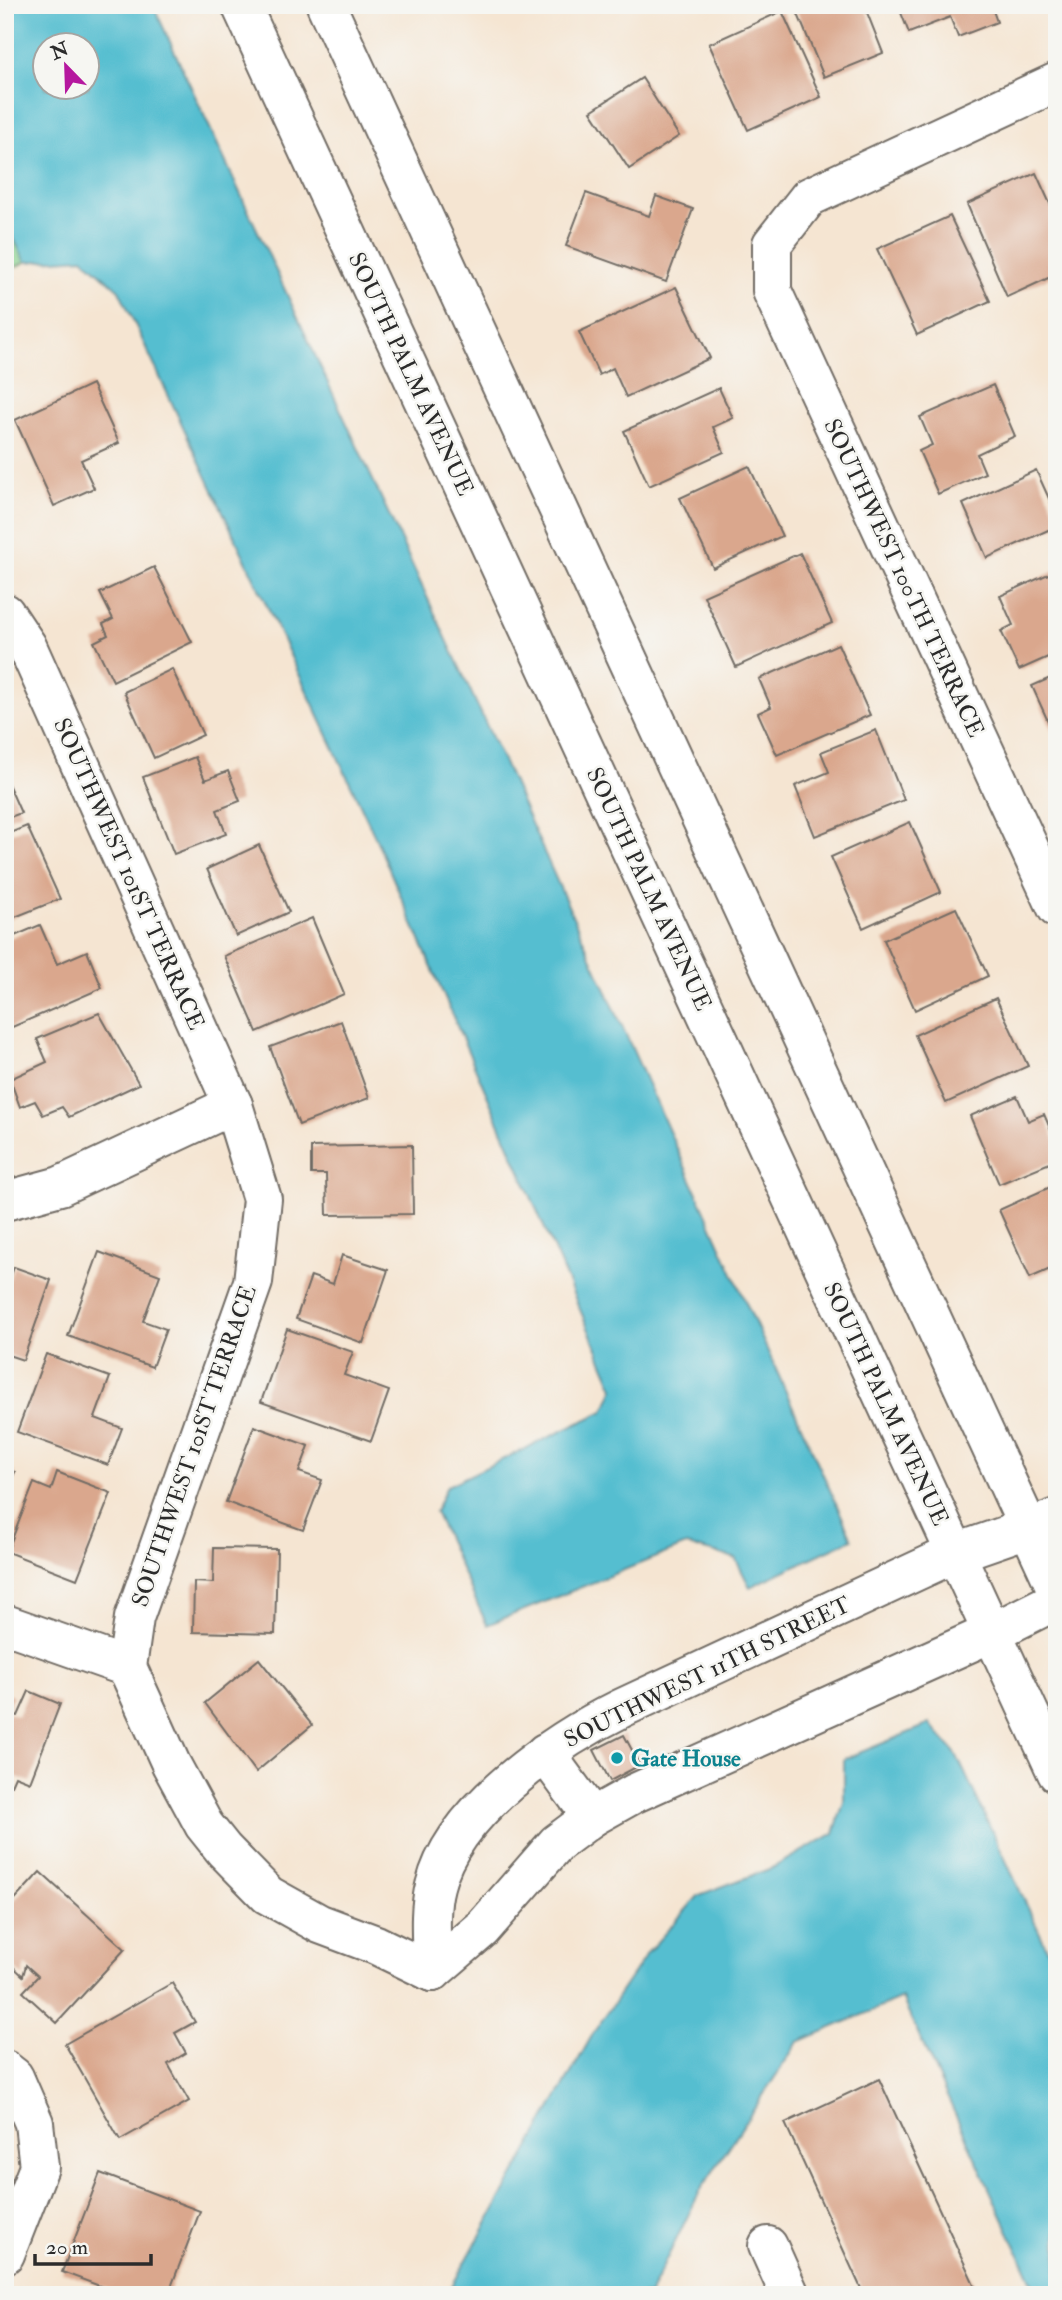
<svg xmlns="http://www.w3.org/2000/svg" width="1062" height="2300" font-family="'IM FELL Double Pica',serif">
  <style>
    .green { fill: #88d28e; stroke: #5a7e5c; stroke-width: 2 }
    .water { fill: #54bed0; stroke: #40747e; stroke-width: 2; fill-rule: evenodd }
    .building { fill: #daa78d }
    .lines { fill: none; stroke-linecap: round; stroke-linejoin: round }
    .street-casing { stroke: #726c65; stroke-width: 42 }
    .secondary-casing { stroke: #726c65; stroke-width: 42 }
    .street { stroke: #fff; stroke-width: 38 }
    .secondary { stroke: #fff; stroke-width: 38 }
    .culture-dot { fill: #0f9aa8; stroke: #f6f6f2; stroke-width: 2.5 }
    .labels { text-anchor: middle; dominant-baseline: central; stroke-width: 5; stroke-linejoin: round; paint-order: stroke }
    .street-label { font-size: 23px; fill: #2b2b2b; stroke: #f6f6f2 }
    .culture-label { font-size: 23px; font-weight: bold; fill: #0d838f; stroke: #f6f6f2; text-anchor: start }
  </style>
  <rect width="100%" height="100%" fill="#f6f6f2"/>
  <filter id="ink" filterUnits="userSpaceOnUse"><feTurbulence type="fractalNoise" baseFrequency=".0143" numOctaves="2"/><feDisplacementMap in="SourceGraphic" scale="14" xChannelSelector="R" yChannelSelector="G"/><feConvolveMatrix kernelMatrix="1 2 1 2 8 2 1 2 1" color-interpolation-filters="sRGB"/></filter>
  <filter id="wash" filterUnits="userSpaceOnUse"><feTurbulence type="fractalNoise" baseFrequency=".00686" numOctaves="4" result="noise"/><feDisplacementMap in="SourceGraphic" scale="28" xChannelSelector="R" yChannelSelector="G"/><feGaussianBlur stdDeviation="1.57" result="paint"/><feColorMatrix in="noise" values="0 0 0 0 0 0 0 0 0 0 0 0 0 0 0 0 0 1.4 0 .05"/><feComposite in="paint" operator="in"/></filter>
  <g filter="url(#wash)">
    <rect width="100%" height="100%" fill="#f5e5d2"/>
    <path class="green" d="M5,222L26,262L5,272Z"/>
    <g class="water">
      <path d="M5,5H153L509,774L852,1539L750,1587L735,1558L686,1545L487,1625L435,1512L447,1486L604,1411L614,1388L373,832L119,290L83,258L26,262L5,222ZM46,46H88V88H46Z"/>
      <path d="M930,1724L956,1754L1057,1970V2295H1038L902,1998L798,2042L700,2191L649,2295H447L594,2032L648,1952L699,1895L772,1868L834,1833L844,1802V1759Z"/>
    </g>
    <g id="blocks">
      <g class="building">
        <path d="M799,5H864L883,53L824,77L795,7Z"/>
        <path d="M898,5H991L997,22L958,37L950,17L909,33Z"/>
        <path d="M782,11L821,97L748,130L709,44Z"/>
        <path d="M642,78L679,136L629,169L591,111Z"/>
        <path d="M1036,173L1057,219V274L1007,297L967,204Z"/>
        <path d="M586,193L649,216L656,196L693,209L666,282L566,246Z"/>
        <path d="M950,216L990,301L917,335L877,249Z"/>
        <path d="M676,287L710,358L626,397L613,368L599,375L579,332Z"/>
        <path d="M92,384L119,443L81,460L94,488L54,506L15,420Z"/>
        <path d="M993,385L1015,436L977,454L985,473L938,494L919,451L932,445L920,417Z"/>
        <path d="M719,388L733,418L713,427L724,452L649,486L624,431Z"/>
        <path d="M749,466L782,536L713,568L680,498Z"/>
        <path d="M1036,470L1057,516V526L987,558L963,504Z"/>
        <path d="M800,553L832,623L736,667L704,596Z"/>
        <path d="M154,567L192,642L113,681L94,642L108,635L103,624L113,619L100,593Z"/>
        <path d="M1057,570V653L1019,670L1001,631L1013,625L1000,596Z"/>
        <path d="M838,644L870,715L777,755L758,713L771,707L759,679Z"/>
        <path d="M172,669L203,735L154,758L124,692Z"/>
        <path d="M1057,675V741L1032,686Z"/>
        <path d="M876,730L904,800L815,836L795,786L829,772L821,752Z"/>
        <path d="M195,757L205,780L228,771L240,801L217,810L226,834L174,854L143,777Z"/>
        <path d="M5,777L21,813L5,819Z"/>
        <path d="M910,822L941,892L863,928L831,857Z"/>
        <path d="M27,826L60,899L5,921V835Z"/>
        <path d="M259,845L289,912L236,936L207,869Z"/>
        <path d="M956,908L988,976L915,1010L884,940Z"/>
        <path d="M312,918L344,994L257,1032L224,956Z"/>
        <path d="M40,925L57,964L87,951L102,988L10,1028L5,1018V940Z"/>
        <path d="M996,998L1028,1066L946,1103L915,1035Z"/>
        <path d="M99,1013L139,1084L69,1117L62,1107L43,1115L35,1101L20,1107L10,1079L47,1062L37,1039Z"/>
        <path d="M341,1021L369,1098L299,1125L270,1047Z"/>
        <path d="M1017,1096L1028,1121L1044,1114L1057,1145V1160L999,1184L970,1116Z"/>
        <path d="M412,1145L413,1214L327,1215L326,1174H311V1147Z"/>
        <path d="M1057,1184V1266L1030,1278L999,1210Z"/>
        <path d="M99,1252L160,1275L143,1321L166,1329L152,1367L68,1336Z"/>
        <path d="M342,1255L388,1270L363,1343L296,1319L311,1276L333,1284Z"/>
        <path d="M14,1267L51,1280L23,1360L5,1354V1280L9,1281Z"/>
        <path d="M287,1329L353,1352L344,1375L389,1391L371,1441L261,1402Z"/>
        <path d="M46,1354L110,1377L95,1418L122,1428L108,1465L17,1432Z"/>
        <path d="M254,1426L309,1446L299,1472L322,1480L303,1530L226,1502Z"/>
        <path d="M5,1468L15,1472L5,1494Z"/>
        <path d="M57,1472L111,1493L77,1579L7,1552L34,1483L51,1490Z"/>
        <path d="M214,1548L277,1549L275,1634L193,1632L194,1582L213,1583Z"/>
        <path d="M259,1659L312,1725L256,1772L205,1703Z"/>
        <path d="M29,1691L60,1704L30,1782L15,1776L5,1799V1693L13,1696L7,1712L18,1716Z"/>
        <path d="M624,1735L640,1765L610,1781L594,1750Z"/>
        <path d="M40,1872L125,1949L57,2023L23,1992L38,1976L26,1965L23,1976L8,1962L5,1965V1910Z"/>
        <path d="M172,1983L195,2022L175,2033L186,2053L168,2064L189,2101L120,2140L65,2044Z"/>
        <path d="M879,2079L979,2295H864L785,2123Z"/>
        <path d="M100,2173L200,2211L168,2295H124L62,2272Z"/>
      </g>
    </g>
  </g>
  <g filter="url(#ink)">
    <use href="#blocks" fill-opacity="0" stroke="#726c65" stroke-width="2"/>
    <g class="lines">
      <g class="street-casing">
        <g id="street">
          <path d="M1057,82L809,197L772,244V291L1057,908"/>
          <path d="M5,613L27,646L233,1105L262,1199L253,1282L134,1618L127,1667L171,1764L204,1825L224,1850L268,1895L320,1924L376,1945L432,1972"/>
          <path d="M5,1201L60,1186L233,1105"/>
          <path d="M5,1624L127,1667"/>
          <path d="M545,1753L592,1817"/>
          <path d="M432,1972C432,1945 428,1912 435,1886C453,1810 557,1740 622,1708L953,1554L1057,1518"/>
          <path d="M432,1972L482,1929L557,1843L592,1817L635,1793L991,1633L1057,1600"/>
          <path d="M5,2070L14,2077L34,2123L39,2167L5,2254"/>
          <path d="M768,2246L790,2295"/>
        </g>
      </g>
      <g class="secondary-casing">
        <g id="secondary">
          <path d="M241,5L1057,1773"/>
          <path d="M326,5L1057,1590"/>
        </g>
      </g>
      <use href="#street" class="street"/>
      <use href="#secondary" class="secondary"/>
    </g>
  </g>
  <circle class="culture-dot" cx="617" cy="1758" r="7"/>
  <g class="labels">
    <g class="street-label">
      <text transform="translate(411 374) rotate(65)">SOUTH PALM AVENUE</text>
      <text transform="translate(904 578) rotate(65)">SOUTHWEST 100TH TERRACE</text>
      <text transform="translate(129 874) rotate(66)">SOUTHWEST 101ST TERRACE</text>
      <text transform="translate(649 889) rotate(65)">SOUTH PALM AVENUE</text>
      <text transform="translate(886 1404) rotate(65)">SOUTH PALM AVENUE</text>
      <text transform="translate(194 1446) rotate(-71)">SOUTHWEST 101ST TERRACE</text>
      <text transform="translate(707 1672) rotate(-26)">SOUTHWEST 11TH STREET</text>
    </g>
    <g class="culture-label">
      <text x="631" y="1758">Gate House</text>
    </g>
  </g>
  <rect width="1062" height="2300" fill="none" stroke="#f6f6f2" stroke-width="28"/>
  <g transform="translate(66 66) rotate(337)"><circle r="33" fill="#f6f6f2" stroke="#a5a5a2" stroke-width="2"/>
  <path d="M0-5L12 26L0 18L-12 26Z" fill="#b5179e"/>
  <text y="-10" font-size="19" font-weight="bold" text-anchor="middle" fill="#2b2b2b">N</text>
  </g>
  <path d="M35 2254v10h116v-10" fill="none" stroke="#2b2b2b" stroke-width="3.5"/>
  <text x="46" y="2254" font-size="21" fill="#2b2b2b" stroke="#f6f6f2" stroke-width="5" paint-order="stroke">20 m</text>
</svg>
